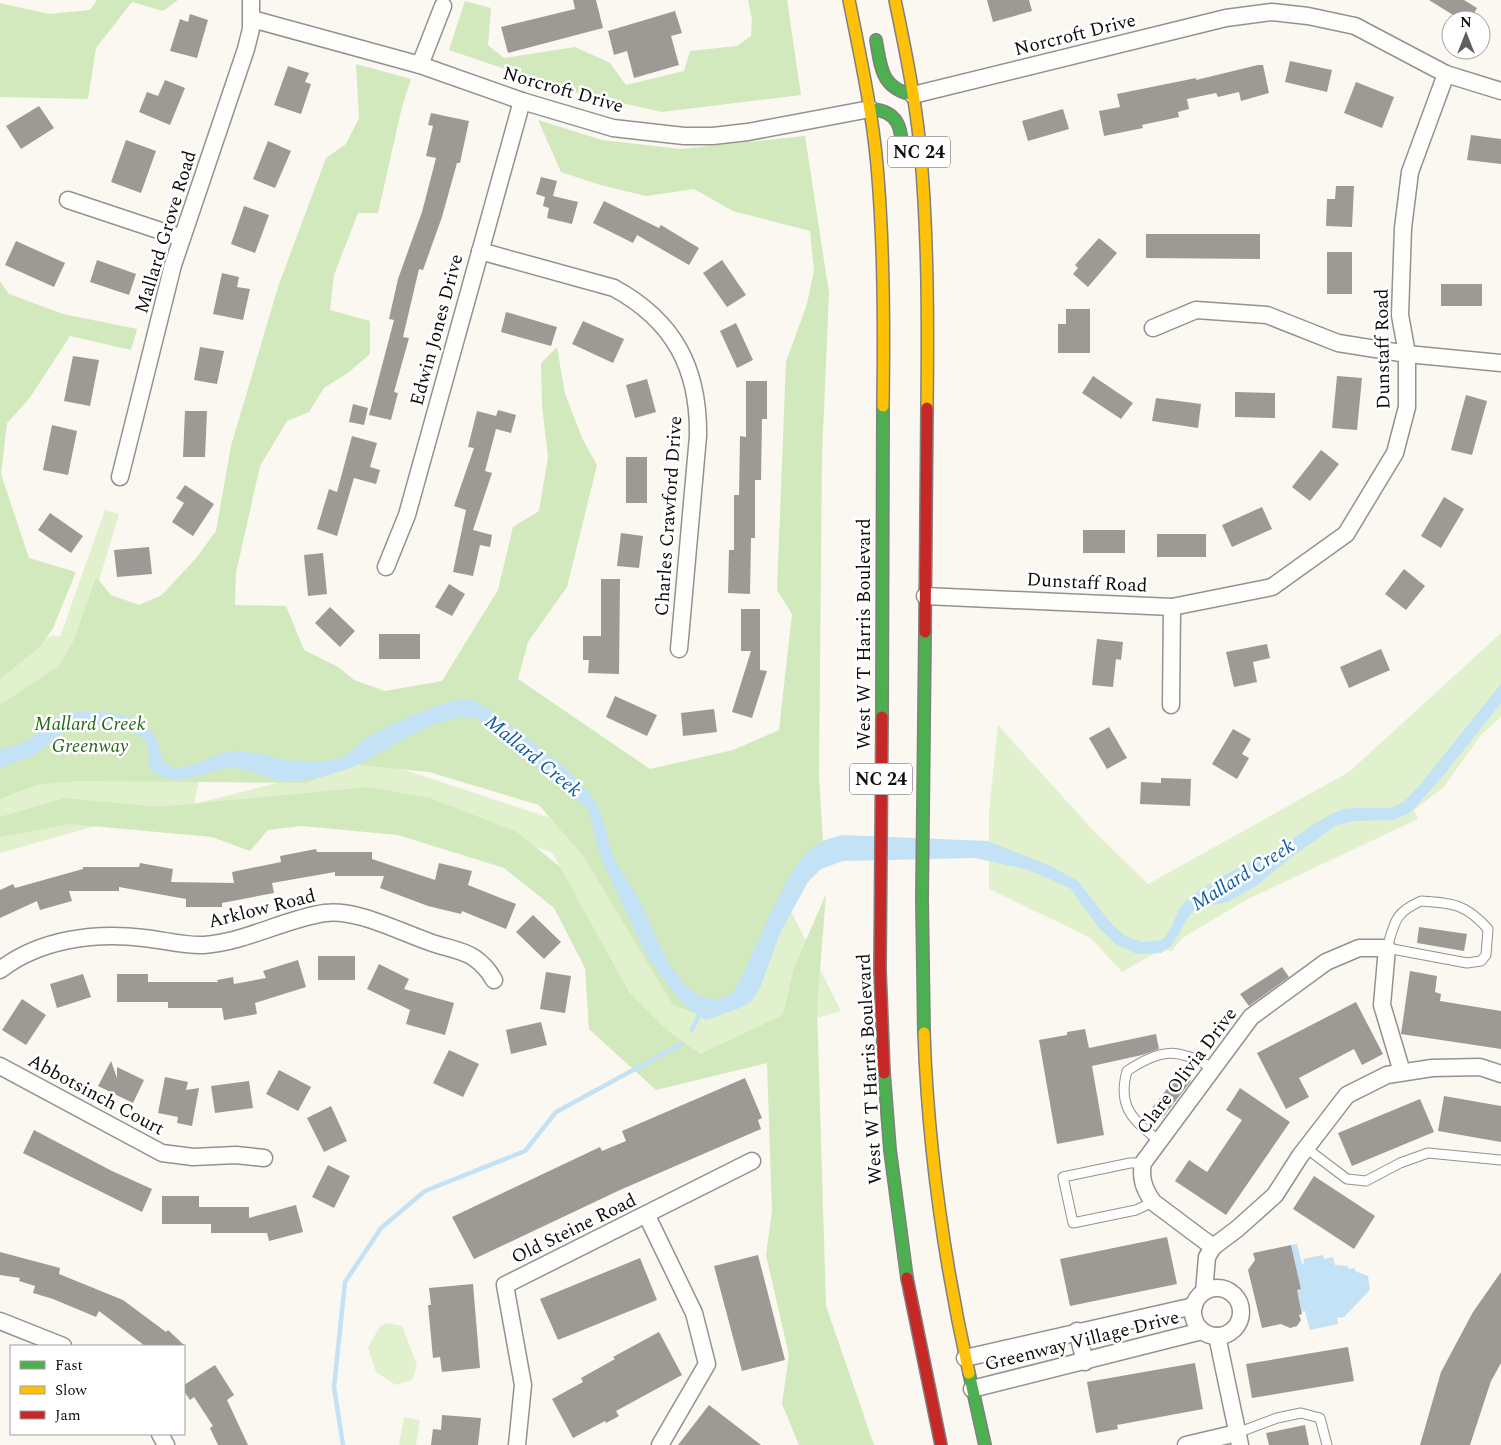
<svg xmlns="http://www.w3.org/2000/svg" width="1501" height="1445" font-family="Spectral,serif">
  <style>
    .green { fill: #e1f1ce }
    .forest { fill: #d1e9bc }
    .water { fill: #c4e2f6 }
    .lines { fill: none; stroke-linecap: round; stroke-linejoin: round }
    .stream { stroke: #c4e2f6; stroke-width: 4.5 }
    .building { fill: #9d9a96 }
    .lane-casing { stroke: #93928f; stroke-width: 11 }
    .street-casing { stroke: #93928f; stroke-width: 19 }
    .fast-casing { stroke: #80807c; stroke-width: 14 }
    .slow-casing { stroke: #80807c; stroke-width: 14 }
    .jam-casing { stroke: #80807c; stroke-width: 14 }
    .lane { stroke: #fefefd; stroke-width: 9 }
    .street { stroke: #fefefd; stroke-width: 16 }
    .fast { stroke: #4caf50; stroke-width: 11 }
    .slow { stroke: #ffc107; stroke-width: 11 }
    .jam { stroke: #c62828; stroke-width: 11 }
    .labels { text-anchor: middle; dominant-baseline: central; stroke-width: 5; stroke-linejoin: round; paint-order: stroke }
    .shield { fill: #fff; stroke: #555; stroke-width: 1 }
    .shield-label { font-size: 18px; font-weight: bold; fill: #0c0c0c }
    .street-label { font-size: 19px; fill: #0c0c0c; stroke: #fff }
    .park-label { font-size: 19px; font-style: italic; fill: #25661a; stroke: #fff }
    .water-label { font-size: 20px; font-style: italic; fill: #105ba2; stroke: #fff }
  </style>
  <rect width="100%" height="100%" fill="#faf8f0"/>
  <g class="green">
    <path d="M105,510L119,514L81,641L223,669L194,804L372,759L783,895L841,1011L657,1066L553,853L367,790L120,819L0,853V671L52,635L60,637Z"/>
    <path d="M1501,633V717L1481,735L1444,787L1414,810L1418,819L1246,900L1182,938L1172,951L1160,950L1122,972L1091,938L989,889V811L998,725L1091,828L1148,884L1349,772Z"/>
    <path d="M387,1323L402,1326L417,1365L412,1380L396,1385L376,1372L368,1348L380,1326Z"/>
    <path d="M404,1417L420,1420L416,1445H399Z"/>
  </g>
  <g class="forest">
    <path d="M97,0H178L163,11L132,2L96,48L88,99L0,97V3L49,14L90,10Z"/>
    <path d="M748,0H787L801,95L662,112L572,92L449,50L465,1L491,8L488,45L504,58L575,47L610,63L626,85L684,71L690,51L737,46L751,36L752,20Z"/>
    <path d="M356,64L411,79L402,107L378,213H358L334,275L330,310L370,321V354L349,372L324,388L309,412L287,421L260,466L236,573L235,605L286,606L304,650L338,667L354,680L385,691L442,681L498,590L513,527L539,511L548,457L542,405L541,363L557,347L565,394L583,440L597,465L567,587L528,642L518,679L650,769L733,750L779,730L792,614L777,590L786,362L807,304L814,271L810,231L733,211L694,189L646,196L597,184L561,172L538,120L602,140L681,149L805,136L829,293L822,456L819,776L824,859L783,919L760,967L709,1018L673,1005L584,857L539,805L429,772L352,764L306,783L78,781L36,785L0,799V705L59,666L74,640L96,577L111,595L139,605L162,595L197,557L216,531L231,446L278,287L326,158L346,144L359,118Z"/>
    <path d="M0,281L9,294L63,314L137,329L131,350L70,336L29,399L7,423L1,474L29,558L76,572L53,628L40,647L0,679Z"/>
    <path d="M369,787L430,798L517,832L560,867L629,992L668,1031L700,1054L783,1015L794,968L826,894L817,1007L826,1306L874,1445H799L782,1404L789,1355L766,1255L772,1211L767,1063L656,1090L589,1029L585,968L554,908L504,868L398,835L302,826L268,830L250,851L212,837L70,824L0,837V817L65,798L159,807Z"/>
  </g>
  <g class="water">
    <path d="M1501,684V703L1443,776L1410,813L1393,820L1354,821L1337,825L1290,858L1259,884L1228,902L1202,907L1191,913L1171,946L1161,953L1137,954L1117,945L1099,928L1070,888L1029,870L975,858L843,861L821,869L808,882L780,933L760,988L752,1001L740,1008L706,1020L688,1008L673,992L645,953L600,856L588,809L477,718C428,712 390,754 347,769C326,776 298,786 276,780C259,776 248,767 229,768C203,771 171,792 150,768L147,742L139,735L119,729L88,724L68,728L35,755L0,768V750C13,746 26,742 37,734C48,725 55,715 70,713C95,709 140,712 155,736C161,746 159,760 170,766C186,774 213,753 230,751C248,750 264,756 281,759C297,762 317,763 333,760C348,758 355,746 366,738C381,728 450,697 468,699C483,701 551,756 566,769C577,779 589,790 596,803C606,820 607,840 614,858C620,872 631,883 638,897C654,927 673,997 714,999C722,999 730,996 734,990C742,980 747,965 752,954C764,927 788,872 807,852C817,842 829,838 843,835L987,841L1049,865L1078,881L1109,921L1125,936L1142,942L1162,940C1174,930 1174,913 1185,902C1212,877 1252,863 1283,845C1301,834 1319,819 1338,811C1357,803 1380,813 1398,805C1406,801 1412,793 1418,787Z"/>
    <path d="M1297,1244L1302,1264L1304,1263L1303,1259L1323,1255L1324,1259L1333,1257L1335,1265L1348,1266L1349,1269L1355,1268V1271L1368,1276L1370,1290L1344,1317L1337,1318L1338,1324L1310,1330L1305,1311L1302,1312L1297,1290L1301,1289L1291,1245Z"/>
  </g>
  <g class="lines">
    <g class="stream">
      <path d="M692,1030L701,1011"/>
      <path d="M343,1445L334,1387L345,1282L381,1228L425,1191L525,1151L556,1112L681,1044"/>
    </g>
  </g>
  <g class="building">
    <path d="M573,0H596L603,28L508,53L501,27L575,9Z"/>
    <path d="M987,0H1029L1032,11L993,22Z"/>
    <path d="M1429,0H1464L1477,8L1470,20H1461Z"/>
    <path d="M675,11L682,33L671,36L679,65L634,78L627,51L614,55L608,31Z"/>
    <path d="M190,14L208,20L197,58L170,51L180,19L188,22Z"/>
    <path d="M1290,61L1332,70L1327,92L1285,82Z"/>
    <path d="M1258,65H1263L1269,93L1241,101L1239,92L1218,97L1216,93L1187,99L1189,109L1178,112L1179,117L1142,125L1143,128L1104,136L1099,111L1120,107L1117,94L1196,78V80Z"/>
    <path d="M288,66L309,73L305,82L311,84L301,114L274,105Z"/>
    <path d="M165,80L185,88L170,125L139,112L147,92L158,96Z"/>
    <path d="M1356,82L1394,97L1382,128L1344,113Z"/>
    <path d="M39,106L54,128L21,149L6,126Z"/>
    <path d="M1063,109L1069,129L1028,141L1022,121Z"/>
    <path d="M431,113L469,121L460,163H457L442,217L423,270L419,269L403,337L409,338L394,392L398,393L391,420L369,415L394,320L389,319L398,279L422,212L436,158L426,156L433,126L428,125Z"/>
    <path d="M1471,135L1501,139V164L1467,160Z"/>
    <path d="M126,140L156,151L141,193L111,182Z"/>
    <path d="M268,141L291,151L275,188L253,179Z"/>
    <path d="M541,177L557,181L553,196L578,202L572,224L547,218L549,208L543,206L545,197L536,194Z"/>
    <path d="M1336,186H1354L1352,227L1326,226L1327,199H1335Z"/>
    <path d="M604,201L659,228L661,225L699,248L689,265L637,235L633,243L593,223Z"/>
    <path d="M244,206L269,215L255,253L231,244Z"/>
    <path d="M1146,234H1260V259L1146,258Z"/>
    <path d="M1099,238L1117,253L1088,287L1073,274L1078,268L1075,265Z"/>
    <path d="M16,241L65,263L54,287L5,265Z"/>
    <rect x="1327" y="252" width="25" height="42"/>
    <path d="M97,260L136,274L129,295L90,282Z"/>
    <path d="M722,260L746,295L727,307L703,273Z"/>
    <path d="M222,273L239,277L237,287L250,289L243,320L213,314Z"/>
    <rect x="1441" y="284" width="41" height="22"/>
    <path d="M1066,309H1090V353H1058V324H1066Z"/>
    <path d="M506,312L557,327L551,346L501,332Z"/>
    <path d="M583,321L624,339L613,363L572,344Z"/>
    <path d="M736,323L753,360L737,368L720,331Z"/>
    <path d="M200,347L224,351L217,384L194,380Z"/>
    <path d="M73,356L99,360L90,406L64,401Z"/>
    <path d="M1093,376L1133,403L1121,419L1082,393Z"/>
    <path d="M1337,376L1362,378L1357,430L1332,428Z"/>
    <path d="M647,379L656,412L635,418L626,385Z"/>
    <path d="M746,381H767V419H762L761,480H755V538H751L750,594L728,593L729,550H734V495H739L740,436L746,437Z"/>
    <path d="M1235,392L1275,393V418L1235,417Z"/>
    <path d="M1466,395L1487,401L1472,455L1451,450Z"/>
    <path d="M1156,398L1201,404L1198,428L1152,421Z"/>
    <path d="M353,404L368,408L364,425L349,422Z"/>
    <path d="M498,410L516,415L511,433L496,429L485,471L492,473L473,530L492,535L490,547L480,545L473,576L453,572L466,510L454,506L474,448L468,447L477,411L496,416Z"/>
    <path d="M185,411H207L205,457H183Z"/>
    <path d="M52,425L77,431L68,475L43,470Z"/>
    <path d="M352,436L377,443L370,467L380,470L376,484L354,478L337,536L317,529L329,489L337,492Z"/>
    <path d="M1321,450L1339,464L1310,501L1292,487Z"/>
    <rect x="626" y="457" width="21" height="46"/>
    <path d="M185,485L214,504L193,536L172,522L184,503L176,498Z"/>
    <path d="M1444,497L1464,509L1441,548L1421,536Z"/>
    <path d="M1262,507L1272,529L1232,547L1222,525Z"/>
    <path d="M50,513L83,536L71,553L38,530Z"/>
    <rect x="1083" y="530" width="42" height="23"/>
    <path d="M621,533L643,536L639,568L617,566Z"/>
    <rect x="1157" y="534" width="49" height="23"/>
    <path d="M149,547L152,574L117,577L114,550Z"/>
    <path d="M323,553L327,594L308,596L304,555Z"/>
    <path d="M1404,569L1425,586L1406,610L1385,594Z"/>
    <path d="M601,579H620L619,674L588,673L589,660H583V636H601Z"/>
    <path d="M449,584L465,594L452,616L435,607Z"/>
    <path d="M330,607L355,631L340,647L315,623Z"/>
    <path d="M741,609H760V670L767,671L752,718L732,712L751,651H741Z"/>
    <rect x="379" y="634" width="41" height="25"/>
    <path d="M1097,639L1123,642L1121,660L1116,659L1113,687L1092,685Z"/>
    <path d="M1267,644L1270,658L1253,662L1257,682L1234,687L1226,652Z"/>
    <path d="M1381,649L1390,670L1349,688L1340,667Z"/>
    <path d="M615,696L657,715L647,736L606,717Z"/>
    <path d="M714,709L717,732L683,736L681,713Z"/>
    <path d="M1109,727L1127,758L1107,769L1089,738Z"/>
    <path d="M1233,729L1251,739L1242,754L1249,758L1237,779L1212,764Z"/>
    <path d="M1161,778L1191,779L1190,806L1140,804L1141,782L1161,783Z"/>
    <path d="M316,849L317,852H372V859L435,880L439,863L472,871L468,885L516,904L506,929L462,911L461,914L428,906L380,888L384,876H335V872L272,883L274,893L222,903V907H186V899L119,887V891H69L72,901L40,910L37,901L0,918V890L13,884L15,888L83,869V867H139L140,863L173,869L171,882L234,883L232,872L281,862L280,856Z"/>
    <path d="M533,915L561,942L544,959L516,932Z"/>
    <path d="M1419,927L1467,934L1464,951L1417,943Z"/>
    <rect x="318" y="956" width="37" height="24"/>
    <path d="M298,960L306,987L255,1003L257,1014L224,1020L222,1008H168V1002H117V974H148V982H218L217,980L233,977L234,984L266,978L263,971Z"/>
    <path d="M379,964L409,979L404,989L454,1003L445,1035L406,1024L410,1010L367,989Z"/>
    <path d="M1282,967L1289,977L1249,1006L1240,994Z"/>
    <path d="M1410,971L1437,976L1435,992L1441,994L1440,1001L1501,1011V1049L1401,1034Z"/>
    <path d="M546,972L571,976L565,1013L540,1009Z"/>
    <path d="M83,974L91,997L57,1008L50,984Z"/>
    <path d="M22,999L46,1015L26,1045L2,1030Z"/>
    <path d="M1356,1002L1383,1054L1362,1065L1354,1049L1299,1078L1309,1097L1286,1109L1257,1053Z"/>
    <path d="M541,1022L547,1045L511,1054L506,1030Z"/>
    <path d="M1085,1029L1089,1048L1156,1034L1159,1049L1142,1055L1092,1066L1104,1135L1057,1144L1039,1040L1067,1035V1032Z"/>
    <path d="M449,1050L479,1064L463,1097L433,1083Z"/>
    <path d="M111,1061L117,1078V1067L144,1080L133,1103L98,1086Z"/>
    <path d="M279,1070L311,1087L298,1111L266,1094Z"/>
    <path d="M1180,1072L1191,1081L1163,1117L1152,1108Z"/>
    <path d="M165,1077L188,1082L186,1090L199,1088L192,1126L177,1123L178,1117L158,1113Z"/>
    <path d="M745,1078L762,1118L758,1120L761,1129L620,1190L474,1259L452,1217L600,1147L602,1151L626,1141L622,1131Z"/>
    <path d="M249,1081L253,1108L215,1113L211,1086Z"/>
    <path d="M1240,1088L1290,1122L1226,1215L1175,1181L1189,1160L1207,1172L1242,1120L1226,1110Z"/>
    <path d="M1444,1096L1501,1106V1142L1438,1131Z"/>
    <path d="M1420,1099L1434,1132L1352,1166L1338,1133Z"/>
    <path d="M331,1106L347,1141L324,1152L307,1118Z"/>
    <path d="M34,1130L112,1171L152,1189L142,1212L23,1153Z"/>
    <path d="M328,1165L350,1176L334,1208L312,1197Z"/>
    <path d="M1314,1176L1375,1216L1354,1249L1293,1209Z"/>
    <path d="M162,1196H199V1207H249V1218L296,1205L303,1232L269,1241L267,1233H211V1224H162Z"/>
    <path d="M1167,1237L1177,1284L1070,1306L1060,1259Z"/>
    <path d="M1291,1245L1301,1289L1297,1290L1302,1314L1299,1315L1301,1320L1297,1326L1290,1328L1281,1324L1262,1328L1248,1270L1255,1260L1253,1253Z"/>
    <path d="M0,1252L60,1268L59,1274L123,1300L166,1332L168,1330L185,1346H145L99,1311L96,1317L53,1299L33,1293L35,1286L19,1281L20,1278L0,1275Z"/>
    <path d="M758,1255L785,1360L742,1371L714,1266Z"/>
    <path d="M640,1258L657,1300L558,1340L540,1299Z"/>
    <path d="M1501,1272V1363L1491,1381L1470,1445H1420L1441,1372L1473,1312Z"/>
    <path d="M473,1284L480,1368L442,1372L440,1357L433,1358L428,1305H431L429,1288Z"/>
    <path d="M659,1332L682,1375L616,1411L619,1416L606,1423L605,1421L573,1438L552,1399L583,1382L581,1378L615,1359L613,1357Z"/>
    <path d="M1348,1347L1354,1381L1252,1398L1246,1364Z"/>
    <path d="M1195,1363L1203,1409L1117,1425L1118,1429L1096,1433L1087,1382Z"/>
    <path d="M215,1365L234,1395L227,1400L248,1445H218L210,1428L213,1426L194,1397L190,1400L184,1391V1385Z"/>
    <path d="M709,1405L761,1445H678Z"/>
    <path d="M442,1415L481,1418L478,1445H431L433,1429L441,1430Z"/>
    <path d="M1305,1425L1309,1445H1269L1266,1433Z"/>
  </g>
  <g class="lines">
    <g class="lane-casing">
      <g id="lane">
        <path d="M1421,901C1453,903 1466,904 1488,929L1486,955L1481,961L1467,963L1387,948C1395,922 1394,913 1421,901Z"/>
        <path d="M1159,1141C1133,1120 1117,1107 1127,1071C1160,1049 1177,1047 1212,1068"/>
        <path d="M1306,1148L1347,1179L1366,1181L1400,1163L1428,1153L1501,1160"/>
        <path d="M1143,1163H1130L1063,1177L1073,1223L1136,1210L1153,1202"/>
        <path d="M1237,1433L1277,1418L1301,1413L1320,1418L1327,1445"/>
      </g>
    </g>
    <g class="street-casing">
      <g id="street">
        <path d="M252,19L420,65L522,101L613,128L684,136H713L748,132L870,109"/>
        <path d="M420,65L443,6"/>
        <path d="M913,95L1226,18L1272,12L1308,16L1355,26L1446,74L1501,91"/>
        <path d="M68,200L182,238"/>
        <path d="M480,251L614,288C674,321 699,368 698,436L679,649"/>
        <path d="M1153,328L1196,310L1267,315L1338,343L1407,354L1501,363"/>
        <path d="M120,477L173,265L246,49L251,29V0"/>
        <path d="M386,567L407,515L522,101"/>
        <path d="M925,596L1172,607L1272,587L1346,534L1395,453L1407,407V354L1400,315L1403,228L1410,172L1446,74"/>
        <path d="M1171,705L1172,607"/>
        <path d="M0,970C40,939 95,932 144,938C164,940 184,946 204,945C246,942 284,919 325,913C357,909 398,931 427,941C441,947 460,949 473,957C482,963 489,971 494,980"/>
        <path d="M0,1066L162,1153L193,1157L236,1155L264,1158"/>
        <path d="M647,1216L694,1313L707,1364L660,1445"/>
        <path d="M1213,1247L1153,1202C1144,1189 1140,1178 1143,1163L1251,1017L1326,962L1359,948H1387L1382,1005L1402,1072"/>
        <circle cx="1217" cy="1312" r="24"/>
        <path d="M1204,1292L1207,1257L1213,1247L1237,1229L1275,1195L1300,1156L1347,1095L1387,1075L1432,1068L1480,1067L1501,1074"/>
        <path d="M0,1321L63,1346"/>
        <path d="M1077,1331L1085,1362"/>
        <path d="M1217,1336L1240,1445"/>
        <path d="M965,1358L1194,1306"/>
        <path d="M972,1389L1202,1331"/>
        <path d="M160,1434L166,1445"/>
        <path d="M517,1445L523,1385L505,1285L752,1161"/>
        <path d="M1186,1445L1237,1433"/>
      </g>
    </g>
    <g class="fast-casing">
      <g id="fast">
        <path d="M876,40C881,68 881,88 913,95"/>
        <path d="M870,109C904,111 901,134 903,161"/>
        <path d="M882,717L883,406"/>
        <path d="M924,1033L922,899L925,632"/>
        <path d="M884,1073L890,1150L907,1278"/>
        <path d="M969,1373L985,1445"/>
      </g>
    </g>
    <g class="slow-casing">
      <g id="slow">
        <path d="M849,0C860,55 872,110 877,165C884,245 884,326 883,406"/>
        <path d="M895,0C905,48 915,97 920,146C928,233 928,320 927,408"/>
        <path d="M924,1033C928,1147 944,1261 969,1373"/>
      </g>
    </g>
    <g class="jam-casing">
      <g id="jam">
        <path d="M925,632L927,408"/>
        <path d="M882,717L880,970L884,1073"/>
        <path d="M907,1278L941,1445"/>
      </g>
    </g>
    <use href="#lane" class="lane"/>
    <use href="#street" class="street"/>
    <use href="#fast" class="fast"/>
    <use href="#slow" class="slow"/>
    <use href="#jam" class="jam"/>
  </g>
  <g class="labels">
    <g class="shield">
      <rect x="888" y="136.5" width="62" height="31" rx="4"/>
      <rect x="850" y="763.5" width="62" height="31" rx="4"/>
    </g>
    <g class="shield-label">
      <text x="919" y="152">NC 24</text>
      <text x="881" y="779">NC 24</text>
    </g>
    <g class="street-label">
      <text transform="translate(1075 35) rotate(-14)">Norcroft Drive</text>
      <text transform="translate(563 90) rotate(16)">Norcroft Drive</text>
      <text transform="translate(166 232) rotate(-73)">Mallard Grove Road</text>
      <text transform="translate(437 330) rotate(-75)">Edwin Jones Drive</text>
      <text transform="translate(1383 349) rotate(-91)">Dunstaff Road</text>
      <text transform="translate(669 516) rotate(-86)">Charles Crawford Drive</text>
      <text transform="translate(1087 583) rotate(3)">Dunstaff Road</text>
      <text transform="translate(864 634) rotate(-90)">West W T Harris Boulevard</text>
      <text transform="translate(262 909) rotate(-14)">Arklow Road</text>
      <text transform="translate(870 1069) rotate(-93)">West W T Harris Boulevard</text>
      <text transform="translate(1187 1071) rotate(-53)">Clare Olivia Drive</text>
      <text transform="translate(96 1095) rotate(28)">Abbotsinch Court</text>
      <text transform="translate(574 1229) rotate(-26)">Old Steine Road</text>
      <text transform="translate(1082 1341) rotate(-14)">Greenway Village Drive</text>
    </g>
    <g class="park-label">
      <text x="90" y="724">Mallard Creek<tspan x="90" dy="22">Greenway</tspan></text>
    </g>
    <g class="water-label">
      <text transform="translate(533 756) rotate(39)">Mallard Creek</text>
      <text transform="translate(1243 875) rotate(-32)">Mallard Creek</text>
    </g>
  </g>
  <rect x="10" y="1345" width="175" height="90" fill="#ffffff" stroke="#9e9e9e"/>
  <rect x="20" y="1361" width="25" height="8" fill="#4caf50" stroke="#9e9e9e"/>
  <text x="55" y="1370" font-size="15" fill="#0c0c0c">Fast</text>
  <rect x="20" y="1386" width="25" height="8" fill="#ffc107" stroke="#9e9e9e"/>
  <text x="55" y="1395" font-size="15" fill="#0c0c0c">Slow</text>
  <rect x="20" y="1411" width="25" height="8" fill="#c62828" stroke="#9e9e9e"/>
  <text x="55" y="1420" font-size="15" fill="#0c0c0c">Jam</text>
  <g transform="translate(1466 35)"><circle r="24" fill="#ffffff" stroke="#9e9e9e"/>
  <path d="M0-4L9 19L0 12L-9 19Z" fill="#5f5f5c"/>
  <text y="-8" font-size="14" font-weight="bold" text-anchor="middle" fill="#0c0c0c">N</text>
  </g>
</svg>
